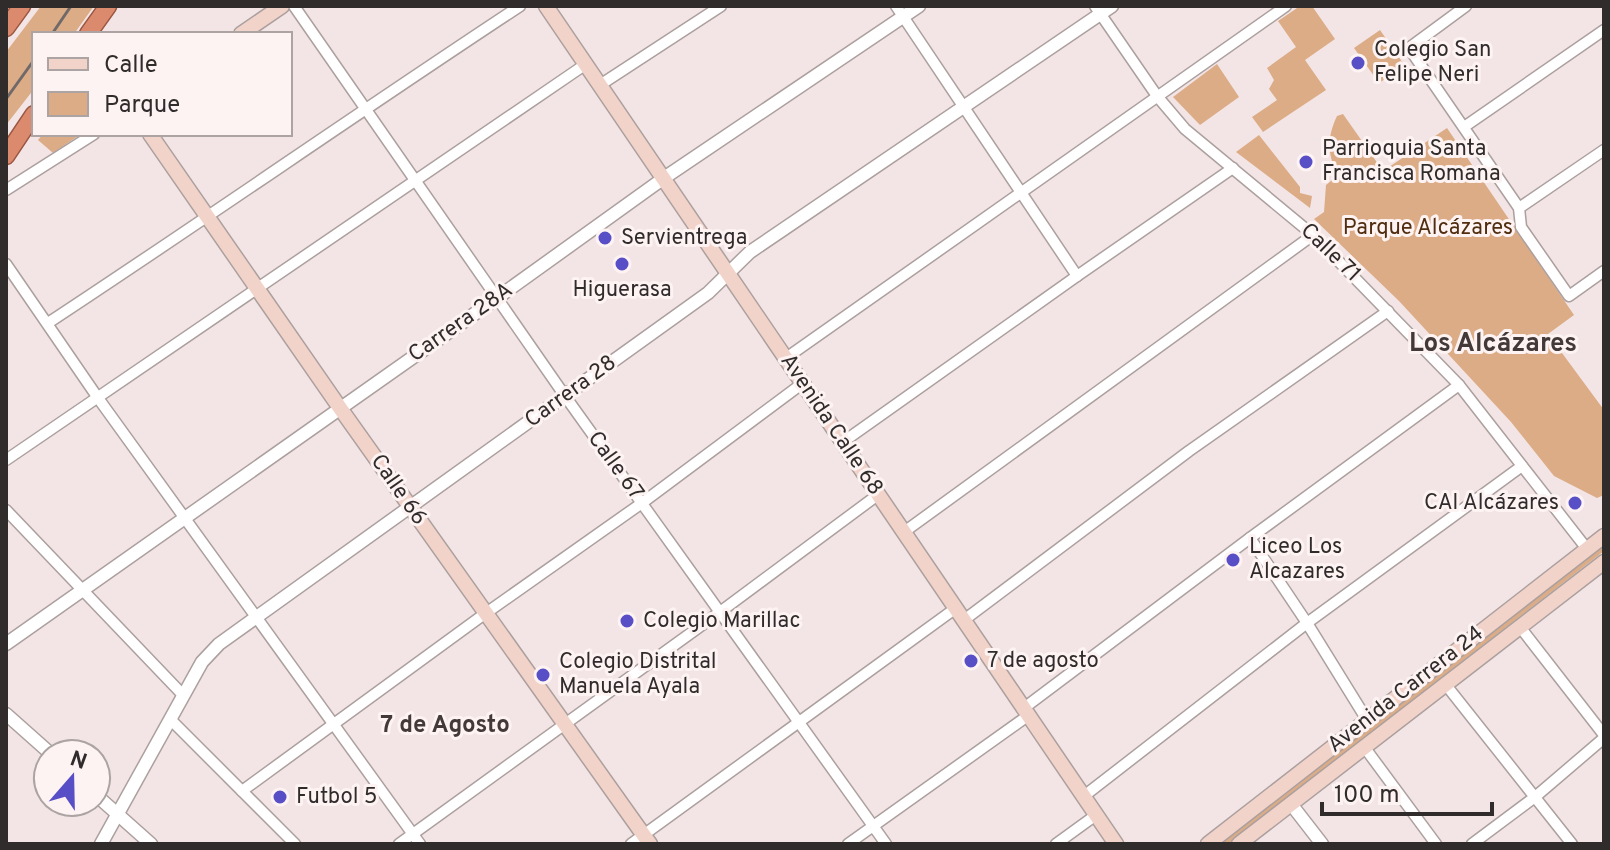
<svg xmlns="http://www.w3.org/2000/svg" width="1610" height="850" font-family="Overpass,sans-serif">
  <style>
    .green { fill: #dcac86 }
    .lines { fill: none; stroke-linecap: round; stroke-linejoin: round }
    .minor-casing { stroke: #aca09f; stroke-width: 13 }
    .tertiary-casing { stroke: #aca09f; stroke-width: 15 }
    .secondary-casing { stroke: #aca09f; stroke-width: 17 }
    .trunk-casing { stroke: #9a5640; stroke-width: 19 }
    .minor { stroke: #fff; stroke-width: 10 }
    .tertiary { stroke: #fff; stroke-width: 12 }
    .secondary { stroke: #f2d3c9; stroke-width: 14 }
    .trunk { stroke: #dc8a6e; stroke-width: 16 }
    .rail { stroke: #716969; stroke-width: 3 }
    .poi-dot { fill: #584fc7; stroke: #fef3f3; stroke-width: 3 }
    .labels { text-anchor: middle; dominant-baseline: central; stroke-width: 6; stroke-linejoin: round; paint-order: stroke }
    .poi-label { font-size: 22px; fill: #312c2c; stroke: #fef3f3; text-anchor: start }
    .park-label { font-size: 22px; fill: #502d0e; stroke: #fef3f3 }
    .street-label { font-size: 22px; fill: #312c2c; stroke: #fef3f3 }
    .neighbourhood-label { font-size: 24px; font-weight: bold; fill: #433939; stroke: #fef3f3 }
    .quarter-label { font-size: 26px; font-weight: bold; fill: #433939; stroke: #fef3f3 }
  </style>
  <rect width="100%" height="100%" fill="#f3e5e5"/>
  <g class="green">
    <path d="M41,6H94L74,34H34V89L6,125V52Z"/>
    <path d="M1300,6H1312L1335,39L1305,60L1326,90L1263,132L1252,117L1277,100L1269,89L1274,80L1267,68L1296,47L1278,21Z"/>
    <path d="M1380,30L1405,66L1379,83L1354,48Z"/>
    <path d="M1217,64L1239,97L1200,125L1173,97Z"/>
    <path d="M1343,114L1383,171L1447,128L1574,315L1548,334L1604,410V495L1597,498L1554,476L1511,422L1399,301L1314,219L1324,212L1326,185L1338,175C1327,155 1327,137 1337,116Z"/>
    <path d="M43,134H81L53,153L38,140Z"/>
    <path d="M1259,135L1300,187V193L1312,196L1310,208L1236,152Z"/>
    <path d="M1604,542V551L1228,844H1217Z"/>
  </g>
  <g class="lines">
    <g class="minor-casing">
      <g id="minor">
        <path d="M294,6L565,396L886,844"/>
        <path d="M896,6L1077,276"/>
        <path d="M1095,6L1157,96L1185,129L1313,235L1459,385L1587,549"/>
        <path d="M1466,6L1409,48L1519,208L1521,227L1569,296L1604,271"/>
        <path d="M600,85L721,6"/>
        <path d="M1464,127L1604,30"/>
        <path d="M6,190L94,134"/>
        <path d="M1519,208L1604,150"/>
        <path d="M6,264L98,398L420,844"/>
        <path d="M48,323C206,219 362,110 520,6"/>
        <path d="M786,358L1286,6"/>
        <path d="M843,442L1077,276L1233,168"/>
        <path d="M6,460L586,64"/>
        <path d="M6,510L183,695"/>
        <path d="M904,532L1313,235"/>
        <path d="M1250,538L1307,623L1367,720"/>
        <path d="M964,620L1189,451L1388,311"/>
        <path d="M1520,627L1604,735"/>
        <path d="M1446,685L1572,844"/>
        <path d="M1024,708L1250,538L1459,385"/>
        <path d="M170,719L295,844"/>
        <path d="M1365,748L1436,844"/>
        <path d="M242,791L479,618L642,503L803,383"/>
        <path d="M1084,796L1307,623L1522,466"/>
        <path d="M399,844L720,612L879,494"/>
        <path d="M631,844L956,608"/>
        <path d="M848,844L1029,715"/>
        <path d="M1056,844L1096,815"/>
        <path d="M1472,844L1535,797L1604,738"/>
      </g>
    </g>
    <g class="tertiary-casing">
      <g id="tertiary">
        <path d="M6,644L497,298L664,178L919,6"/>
        <path d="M6,714L51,754"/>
        <path d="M96,795L151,844"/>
        <path d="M1291,804L1322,844"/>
        <path d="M101,844L202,662L219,644L708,293L750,252L1112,6"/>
      </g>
    </g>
    <g class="secondary-casing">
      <g id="secondary">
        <path d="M546,6L1116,844"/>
        <path d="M241,34L282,6"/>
        <path d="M150,134L340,408L650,844"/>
        <path d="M1208,844L1604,536"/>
        <path d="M1239,844L1604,562"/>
      </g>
    </g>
    <g class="trunk-casing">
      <g id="trunk">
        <path d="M6,28L22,6"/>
        <path d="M88,34L108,6"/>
        <path d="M6,156L34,114"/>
      </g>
    </g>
    <use href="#minor" class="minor"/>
    <use href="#tertiary" class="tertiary"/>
    <use href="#secondary" class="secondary"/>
    <use href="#trunk" class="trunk"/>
    <g class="rail">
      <path d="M52,34L71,6"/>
      <path d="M6,99L34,60"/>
    </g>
  </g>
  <g class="poi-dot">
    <circle cx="1358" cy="63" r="8"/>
    <circle cx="1306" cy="162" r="8"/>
    <circle cx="605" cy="238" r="8"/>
    <circle cx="622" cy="264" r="8"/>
    <circle cx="1575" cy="503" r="8"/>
    <circle cx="1233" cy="560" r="8"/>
    <circle cx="627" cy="621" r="8"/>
    <circle cx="971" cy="661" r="8"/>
    <circle cx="543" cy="675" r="8"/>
    <circle cx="280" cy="797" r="8"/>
  </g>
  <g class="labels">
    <g class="poi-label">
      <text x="1374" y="50">Colegio San<tspan x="1374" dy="25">Felipe Neri</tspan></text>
      <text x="1322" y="149">Parrioquia Santa<tspan x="1322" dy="25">Francisca Romana</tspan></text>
      <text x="621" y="238">Servientrega</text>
      <text x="622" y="290" text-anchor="middle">Higuerasa</text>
      <text x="1559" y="503" text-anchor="end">CAI Alcázares</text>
      <text x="1249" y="547">Liceo Los<tspan x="1249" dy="25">Alcazares</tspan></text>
      <text x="643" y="621">Colegio Marillac</text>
      <text x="987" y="661">7 de agosto</text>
      <text x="559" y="662">Colegio Distrital<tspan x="559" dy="25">Manuela Ayala</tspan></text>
      <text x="296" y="797">Futbol 5</text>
    </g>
    <g class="park-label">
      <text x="1428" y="228">Parque Alcázares</text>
    </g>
    <g class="street-label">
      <text transform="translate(1330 253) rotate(44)">Calle 71</text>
      <text transform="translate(461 323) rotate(-35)">Carrera 28A</text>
      <text transform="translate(571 392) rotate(-36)">Carrera 28</text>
      <text transform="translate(831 425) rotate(56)">Avenida Calle 68</text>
      <text transform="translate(615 466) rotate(54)">Calle 67</text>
      <text transform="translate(398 490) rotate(55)">Calle 66</text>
      <text transform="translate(1406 690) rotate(-38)">Avenida Carrera 24</text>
    </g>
    <g class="neighbourhood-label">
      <text x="445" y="726">7 de Agosto</text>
    </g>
    <g class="quarter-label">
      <text x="1493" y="344">Los Alcázares</text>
    </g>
  </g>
  <rect width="1610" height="850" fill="none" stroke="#312c2c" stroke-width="16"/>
  <rect x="32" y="32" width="260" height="104" fill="#fef3f3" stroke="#aca3a3" stroke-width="2"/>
  <rect x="48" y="58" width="40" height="12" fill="#f2d3c9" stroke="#aca3a3" stroke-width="2"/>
  <text x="104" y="72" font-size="24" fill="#312c2c">Calle</text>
  <rect x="48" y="92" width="40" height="24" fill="#dcac86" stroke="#aca3a3" stroke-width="2"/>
  <text x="104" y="112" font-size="24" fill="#312c2c">Parque</text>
  <g transform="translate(72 778) rotate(20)"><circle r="38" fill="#fef3f3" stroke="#aca3a3" stroke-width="2"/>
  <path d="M0-6L14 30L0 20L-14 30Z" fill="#584fc7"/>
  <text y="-12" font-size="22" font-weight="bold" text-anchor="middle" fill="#312c2c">N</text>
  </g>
  <path d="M1322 802v12h170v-12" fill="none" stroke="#312c2c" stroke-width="4"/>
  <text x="1334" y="802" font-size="24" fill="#312c2c" stroke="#fef3f3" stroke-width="6" paint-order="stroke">100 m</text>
</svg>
